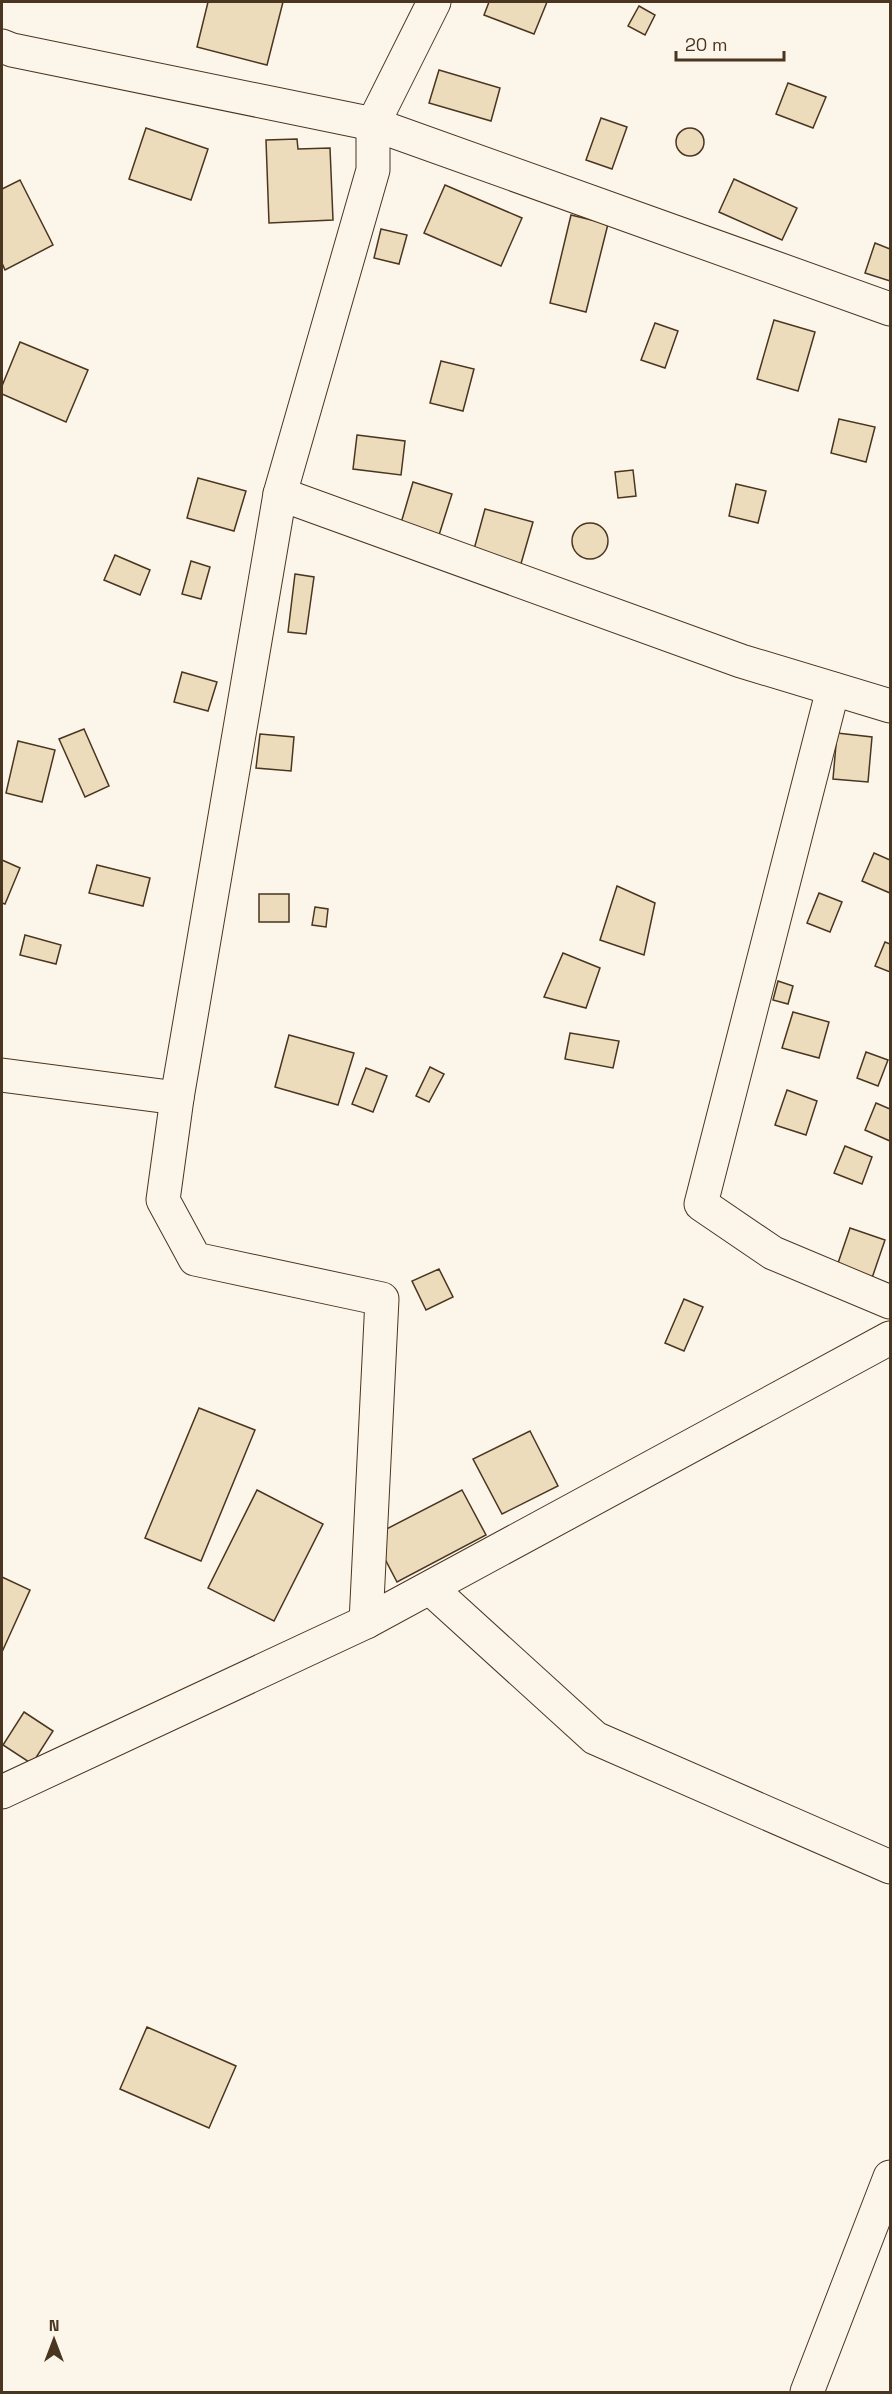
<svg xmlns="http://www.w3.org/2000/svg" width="892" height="2394" font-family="'Space Grotesk',sans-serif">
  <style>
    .building { fill: #ecdcbc; stroke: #4a3520; stroke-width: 1.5 }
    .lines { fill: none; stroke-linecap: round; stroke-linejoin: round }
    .minor-casing { stroke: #4a3520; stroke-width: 35 }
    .tertiary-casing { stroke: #4a3520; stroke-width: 35 }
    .minor { stroke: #fbf6e9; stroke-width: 33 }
    .tertiary { stroke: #fbf6e9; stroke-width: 33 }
  </style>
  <rect width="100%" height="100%" fill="#fbf6e9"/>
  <g class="building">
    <path d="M208,2H283L267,65L197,47Z"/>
    <path d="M489,2H547L534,34L484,15Z"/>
    <path d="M639,6L655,15L645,35L628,26Z"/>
    <path d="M439,70L500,88L491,121L429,103Z"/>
    <path d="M788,83L826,97L813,128L776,114Z"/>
    <path d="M601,118L627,127L612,169L586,160Z"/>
    <circle cx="690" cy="142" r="14"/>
    <path d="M146,128L208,149L191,200L129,179Z"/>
    <path d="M297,139L298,149L330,148L333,220L269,223L266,140Z"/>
    <path d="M734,179L797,208L782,240L719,212Z"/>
    <path d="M20,180L53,245L5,270L2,263V189Z"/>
    <path d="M445,185L522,218L501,266L424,233Z"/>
    <path d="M571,215L608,224L586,312L550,303Z"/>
    <path d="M381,229L407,235L399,264L374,258Z"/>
    <path d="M875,243L890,249V281L865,273Z"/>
    <path d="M774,320L815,332L798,391L757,379Z"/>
    <path d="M655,323L678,331L665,368L641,360Z"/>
    <path d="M20,342L88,370L66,422L2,394V386Z"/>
    <path d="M441,361L474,369L463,411L430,403Z"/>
    <path d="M839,419L875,427L866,462L831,453Z"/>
    <path d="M357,435L405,441L401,475L353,469Z"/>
    <path d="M633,470L636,496L618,498L615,472Z"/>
    <path d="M198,478L246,491L234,531L187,518Z"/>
    <path d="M413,482L452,494L439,535L401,523Z"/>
    <path d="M736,484L766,491L758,523L729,516Z"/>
    <path d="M485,509L533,522L520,567L473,553Z"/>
    <circle cx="590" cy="541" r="18"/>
    <path d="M115,555L150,570L140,595L104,580Z"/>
    <path d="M191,561L210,567L201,599L182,594Z"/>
    <path d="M295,574L314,577L306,634L288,632Z"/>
    <path d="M182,672L217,682L208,711L174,702Z"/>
    <path d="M84,729L109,786L85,797L59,739Z"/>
    <path d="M837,733L872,737L868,782L833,779Z"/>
    <path d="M260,734L294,737L291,771L256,768Z"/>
    <path d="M18,741L55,750L42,802L6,793Z"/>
    <path d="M874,853L890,860V893L862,881Z"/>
    <path d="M2,860L20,868L5,904L2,903Z"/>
    <path d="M97,865L150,878L143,906L89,893Z"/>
    <path d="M617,886L655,903L644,955L600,940Z"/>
    <path d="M819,893L842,902L830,932L807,923Z"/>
    <rect x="259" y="894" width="30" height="28"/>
    <path d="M315,907L328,909L326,927L312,925Z"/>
    <path d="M25,935L61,945L56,964L20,955Z"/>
    <path d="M885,942L890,944V972L875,966Z"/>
    <path d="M563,953L600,968L586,1008L544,997Z"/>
    <path d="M778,981L793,986L788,1004L773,1000Z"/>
    <path d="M793,1012L829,1022L819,1058L782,1048Z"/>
    <path d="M570,1033L619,1041L613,1068L565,1059Z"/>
    <path d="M289,1035L354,1053L338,1105L275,1087Z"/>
    <path d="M866,1052L888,1060L878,1086L857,1078Z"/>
    <path d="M430,1067L444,1074L429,1102L416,1096Z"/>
    <path d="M366,1068L387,1076L373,1112L352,1104Z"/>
    <path d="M787,1090L817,1101L806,1135L775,1125Z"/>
    <path d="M876,1103L890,1109V1141L865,1130Z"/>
    <path d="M845,1146L872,1157L862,1184L834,1173Z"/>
    <path d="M850,1228L885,1240L872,1278L837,1266Z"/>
    <path d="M439,1269L453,1297L426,1310L412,1281Z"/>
    <path d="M684,1299L703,1307L684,1351L665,1343Z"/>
    <path d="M199,1408L255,1430L201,1561L145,1538Z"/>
    <path d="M530,1431L558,1486L502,1514L473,1459Z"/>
    <path d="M257,1490L323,1524L274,1621L208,1588Z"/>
    <path d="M462,1490L486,1535L397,1582L373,1536Z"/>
    <path d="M2,1577L30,1590L2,1652Z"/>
    <path d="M24,1712L53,1731L32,1764L3,1745Z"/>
    <path d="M147,2027L236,2066L209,2128L120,2089Z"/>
  </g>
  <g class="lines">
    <g class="minor-casing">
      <g id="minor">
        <path d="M2,46L12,50L373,124L890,309"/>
        <path d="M280,494L741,661L890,706"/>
        <path d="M833,689L701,1204L773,1253L890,1302"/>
        <path d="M2,1075L177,1098"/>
        <path d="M430,1588L595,1738L890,1867"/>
        <path d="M366,1622L382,1299L195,1259L163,1200L177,1098L280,494L373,170V124L434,2"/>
        <path d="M807,2392L890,2177"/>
      </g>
    </g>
    <g class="tertiary-casing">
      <path id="tertiary" d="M2,1792L366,1622L890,1338"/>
    </g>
    <use href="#minor" class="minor"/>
    <use href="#tertiary" class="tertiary"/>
  </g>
  <rect width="892" height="2394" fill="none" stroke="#4a3520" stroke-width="6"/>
  <g transform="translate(54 2340)" stroke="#fbf6e9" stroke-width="4.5" paint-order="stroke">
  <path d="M0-4.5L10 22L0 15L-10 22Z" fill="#4a3520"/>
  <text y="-9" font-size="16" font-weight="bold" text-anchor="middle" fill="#4a3520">N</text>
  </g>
  <path d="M676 51v9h108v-9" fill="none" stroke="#4a3520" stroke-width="3"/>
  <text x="685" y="51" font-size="18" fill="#4a3520" stroke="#fbf6e9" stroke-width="4.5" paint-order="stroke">20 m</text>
</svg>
